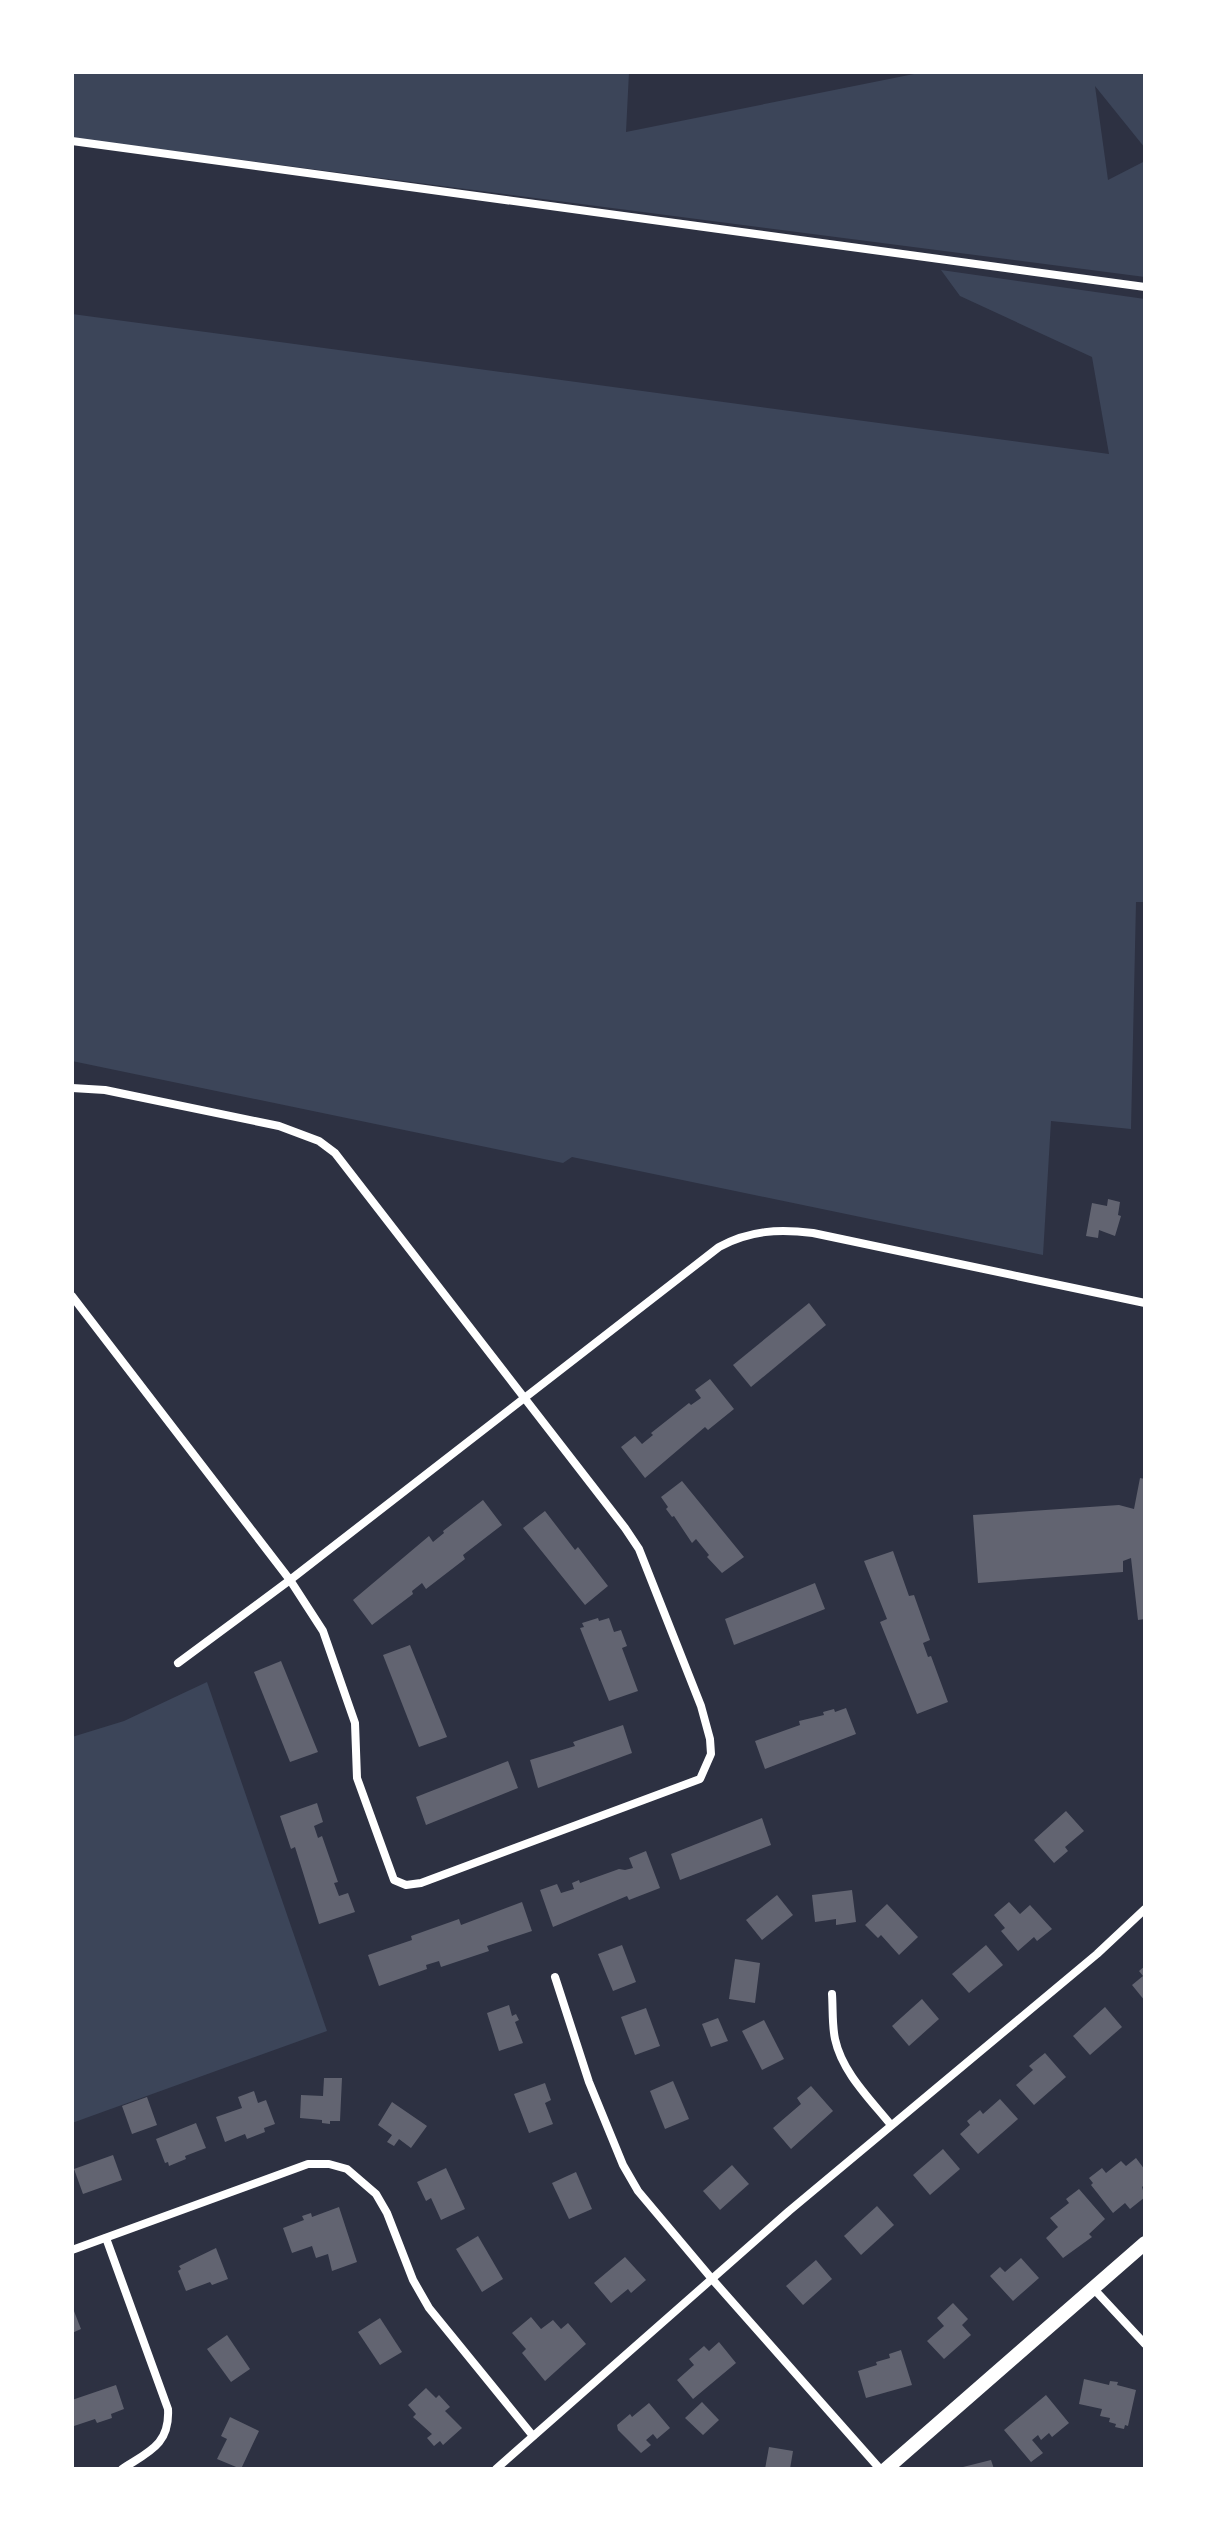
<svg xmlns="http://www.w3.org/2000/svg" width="1217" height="2541" font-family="Poppins,sans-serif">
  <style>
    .green { fill: #3c4559 }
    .building { fill: #626471 }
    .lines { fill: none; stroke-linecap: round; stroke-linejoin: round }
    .minor { stroke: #fff; stroke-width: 8 }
    .tertiary { stroke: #fff; stroke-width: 14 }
  </style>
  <rect width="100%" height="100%" fill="#2d3142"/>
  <g class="green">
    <path d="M72,72H629L626,132L924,72H1145V148L1095,86L1108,180L1145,161V277L72,138Z"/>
    <path d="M941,270L1145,299V902H1136L1131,1129L1051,1121L1043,1255L572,1157L563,1163L72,1061V314L1109,454L1092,357L960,296Z"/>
    <path d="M207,1682L327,2031L72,2123V1737L124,1721Z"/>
  </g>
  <g class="building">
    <path d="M1108,1199L1120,1202L1118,1215L1121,1216L1115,1236L1099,1230L1098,1238L1086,1236L1092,1203L1107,1206Z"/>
    <path d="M809,1303L826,1325L751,1387L733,1365Z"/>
    <path d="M710,1379L734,1409L708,1430L705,1427L645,1478L621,1447L635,1436L642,1444L653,1435L651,1433L689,1403L691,1405L701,1398L695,1390Z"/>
    <path d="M1140,1478L1145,1479V1619L1138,1620L1131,1558L1123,1561V1572L978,1583L973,1515L1119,1505L1134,1509Z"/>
    <path d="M682,1481L744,1557L722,1573L707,1557L709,1555L696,1539L692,1543L674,1516L672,1517L666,1509L668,1507L661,1497Z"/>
    <path d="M483,1500L502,1525L463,1555L465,1559L426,1589L422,1583L412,1591L413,1594L372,1625L353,1600L429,1536L433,1542L444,1533L443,1531Z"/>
    <path d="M545,1511L575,1550L578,1547L608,1586L585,1605L523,1528Z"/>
    <path d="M893,1551L909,1596L914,1595L930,1640L923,1643L928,1657L931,1656L948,1702L917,1714L880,1622L887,1619L864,1561Z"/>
    <path d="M815,1583L825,1609L734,1645L725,1619Z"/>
    <path d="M598,1618L599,1621L609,1618L614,1632L621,1630L627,1646L622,1648L638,1691L609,1701L580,1628L584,1627L582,1623Z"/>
    <path d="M410,1645L447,1737L419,1747L383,1655Z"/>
    <path d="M281,1661L318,1752L290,1762L254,1672Z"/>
    <path d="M846,1708L856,1734L765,1769L755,1741L800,1725L799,1721L824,1715L823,1712L834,1709L835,1712Z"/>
    <path d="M623,1725L632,1753L538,1788L530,1760L575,1746L573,1742Z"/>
    <path d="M508,1761L518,1788L426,1825L416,1797Z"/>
    <path d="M317,1803L323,1822L314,1826L318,1838L322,1836L338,1882L334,1883L339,1896L348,1893L355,1912L319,1924L295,1847L291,1849L280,1816Z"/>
    <path d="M1066,1811L1084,1831L1065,1847L1068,1851L1054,1863L1034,1840Z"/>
    <path d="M762,1818L771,1845L680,1880L671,1854Z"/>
    <path d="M646,1851L660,1888L629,1900L627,1896L553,1927L540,1890L557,1884L561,1893L574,1889L572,1883L579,1880L580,1883L619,1869L625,1870L633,1868L629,1858Z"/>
    <path d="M852,1890L856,1922L836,1925V1919L815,1922L812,1895Z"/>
    <path d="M777,1895L793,1915L762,1940L746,1920Z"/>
    <path d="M522,1902L532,1931L487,1946L489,1951L441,1967L439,1961L426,1965L427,1969L379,1986L368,1955L412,1940L411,1936L459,1919L461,1925Z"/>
    <path d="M1009,1902L1020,1914L1030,1905L1052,1929L1037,1941L1034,1937L1018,1951L1001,1931L1005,1928L994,1915Z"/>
    <path d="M887,1904L918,1937L899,1955L881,1935L878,1938L865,1925Z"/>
    <path d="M622,1945L636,1982L613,1991L598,1954Z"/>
    <path d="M986,1945L1003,1965L969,1993L952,1974Z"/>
    <path d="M735,1959L760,1963L755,2003L729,1999Z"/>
    <path d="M1145,1966V2001L1132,1985L1143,1976L1139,1971Z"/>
    <path d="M922,1999L939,2019L909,2046L892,2026Z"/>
    <path d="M509,2005L512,2016L516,2014L519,2020L515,2022L523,2043L499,2051L487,2013Z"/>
    <path d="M1105,2007L1122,2027L1090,2055L1073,2036Z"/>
    <path d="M646,2008L660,2046L635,2055L621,2017Z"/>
    <path d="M718,2018L728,2041L711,2047L702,2024Z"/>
    <path d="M764,2020L784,2059L762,2070L742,2031Z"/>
    <path d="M1045,2053L1066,2077L1034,2105L1016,2085L1033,2070L1029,2066Z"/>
    <path d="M324,2078H342L340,2121H330V2124L322,2123V2120L300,2118L301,2095L323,2096Z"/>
    <path d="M673,2081L689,2119L665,2129L650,2091Z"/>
    <path d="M545,2083L551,2100L545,2103L553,2124L529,2133L514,2094Z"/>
    <path d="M811,2086L833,2111L791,2149L773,2128L801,2104L797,2098Z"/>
    <path d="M254,2091L258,2103L266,2100L275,2124L264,2128L265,2132L247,2139L245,2134L225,2142L216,2117L242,2108L238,2097Z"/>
    <path d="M147,2097L157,2125L132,2134L122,2106Z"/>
    <path d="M1000,2099L1018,2119L978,2154L960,2134L970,2125L967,2121L980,2110L983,2114Z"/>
    <path d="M392,2102L427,2126L411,2148L399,2139L394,2146L387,2142L392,2135L378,2125Z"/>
    <path d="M196,2123L206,2148L185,2156L186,2159L169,2166L168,2162L165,2163L156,2139Z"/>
    <path d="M943,2149L960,2169L930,2195L913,2175Z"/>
    <path d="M113,2155L122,2180L83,2194L74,2169Z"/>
    <path d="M1136,2158L1145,2170V2184L1142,2187L1145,2197L1130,2209L1125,2203L1113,2213L1091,2185L1093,2183L1089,2178L1102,2168L1106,2173L1121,2161L1126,2166Z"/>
    <path d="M732,2165L749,2184L720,2210L703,2191Z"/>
    <path d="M446,2168L465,2209L441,2220L431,2198L426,2201L417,2182Z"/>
    <path d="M576,2172L592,2209L569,2219L552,2183Z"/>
    <path d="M1079,2189L1105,2219L1089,2234L1092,2237L1063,2258L1046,2238L1058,2227L1050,2218L1069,2203L1066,2199Z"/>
    <path d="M877,2206L894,2225L861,2255L844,2236Z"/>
    <path d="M339,2207L357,2262L332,2271L328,2254L316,2258L312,2246L292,2253L283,2228L304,2220L302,2216L311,2213L312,2217Z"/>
    <path d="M478,2236L503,2279L482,2292L456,2249Z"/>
    <path d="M216,2248L228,2279L212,2285L210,2282L186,2291L178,2271L181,2269L179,2266Z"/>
    <path d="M625,2257L646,2280L631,2293L628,2289L611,2303L594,2283Z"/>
    <path d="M1021,2258L1039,2278L1013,2301L990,2276L1000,2267L1005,2272Z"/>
    <path d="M816,2260L832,2279L803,2305L786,2286Z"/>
    <path d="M953,2303L968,2319L962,2325L971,2335L944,2359L927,2341L944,2326L937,2318Z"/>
    <path d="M72,2306L81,2329L72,2333Z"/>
    <path d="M531,2317L541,2329L553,2320L561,2329L568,2323L586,2344L545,2381L522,2353L526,2349L512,2333Z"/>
    <path d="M380,2318L402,2352L380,2365L358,2332Z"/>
    <path d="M227,2335L250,2369L231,2382L207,2349Z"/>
    <path d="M719,2342L736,2363L693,2399L677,2380L694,2365L689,2359L704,2346L709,2351Z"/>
    <path d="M901,2350L912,2385L866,2398L858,2371L877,2365L876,2362L890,2358L889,2354Z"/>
    <path d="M1084,2379L1109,2385L1110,2381L1118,2382L1117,2385L1136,2390L1128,2426L1125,2425L1124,2429L1115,2427L1116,2424L1109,2422L1110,2418L1100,2416L1102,2409L1079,2404Z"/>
    <path d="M116,2385L124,2409L111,2414L112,2418L97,2423L95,2419L74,2426L72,2400Z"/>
    <path d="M426,2388L436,2398L439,2395L450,2407L445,2411L462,2428L443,2445L440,2441L434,2446L427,2438L432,2434L413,2417L416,2414L408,2405Z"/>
    <path d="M1046,2395L1069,2423L1052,2437L1049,2433L1041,2440L1038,2435L1032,2440L1043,2453L1031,2462L1004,2430Z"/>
    <path d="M702,2402L719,2420L703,2435L685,2418Z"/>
    <path d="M649,2403L670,2428L657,2439L653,2434L646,2440L651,2445L641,2453L618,2430L617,2425L630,2414L632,2417Z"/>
    <path d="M230,2417L259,2431L241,2469L217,2459L227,2439L221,2436Z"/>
    <path d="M769,2447L793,2451L790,2469H765Z"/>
    <path d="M991,2460L994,2469H960L959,2468Z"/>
  </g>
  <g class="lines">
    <g class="minor">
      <path d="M72,141L1145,287"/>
      <path d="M72,1088L105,1090L279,1126L319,1141L335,1153L625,1528L639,1549L701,1706L710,1739L711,1754L700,1779L421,1883L406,1885L394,1880L357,1778L355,1723L323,1631L290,1580L72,1296"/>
      <path d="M178,1663L290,1580L719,1247C750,1230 779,1229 813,1233L1145,1303"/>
      <path d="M555,1977L589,2082L623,2165L638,2191L712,2279L880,2469"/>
      <path d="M832,1994C833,2009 832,2025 835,2039C842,2072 870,2099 891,2125"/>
      <path d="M106,2238L168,2409C170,2445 148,2452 122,2469"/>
      <path d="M72,2250L308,2164H329L347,2169L376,2194L387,2213L413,2280L429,2308L533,2436"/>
      <path d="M1093,2288L1145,2344"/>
      <path d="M496,2469L789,2211L1097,1954L1145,1909"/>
    </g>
    <path class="tertiary" d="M886,2469L1145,2243"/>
  </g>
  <rect width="1217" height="2541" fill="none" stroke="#ffffff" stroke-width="148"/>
</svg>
